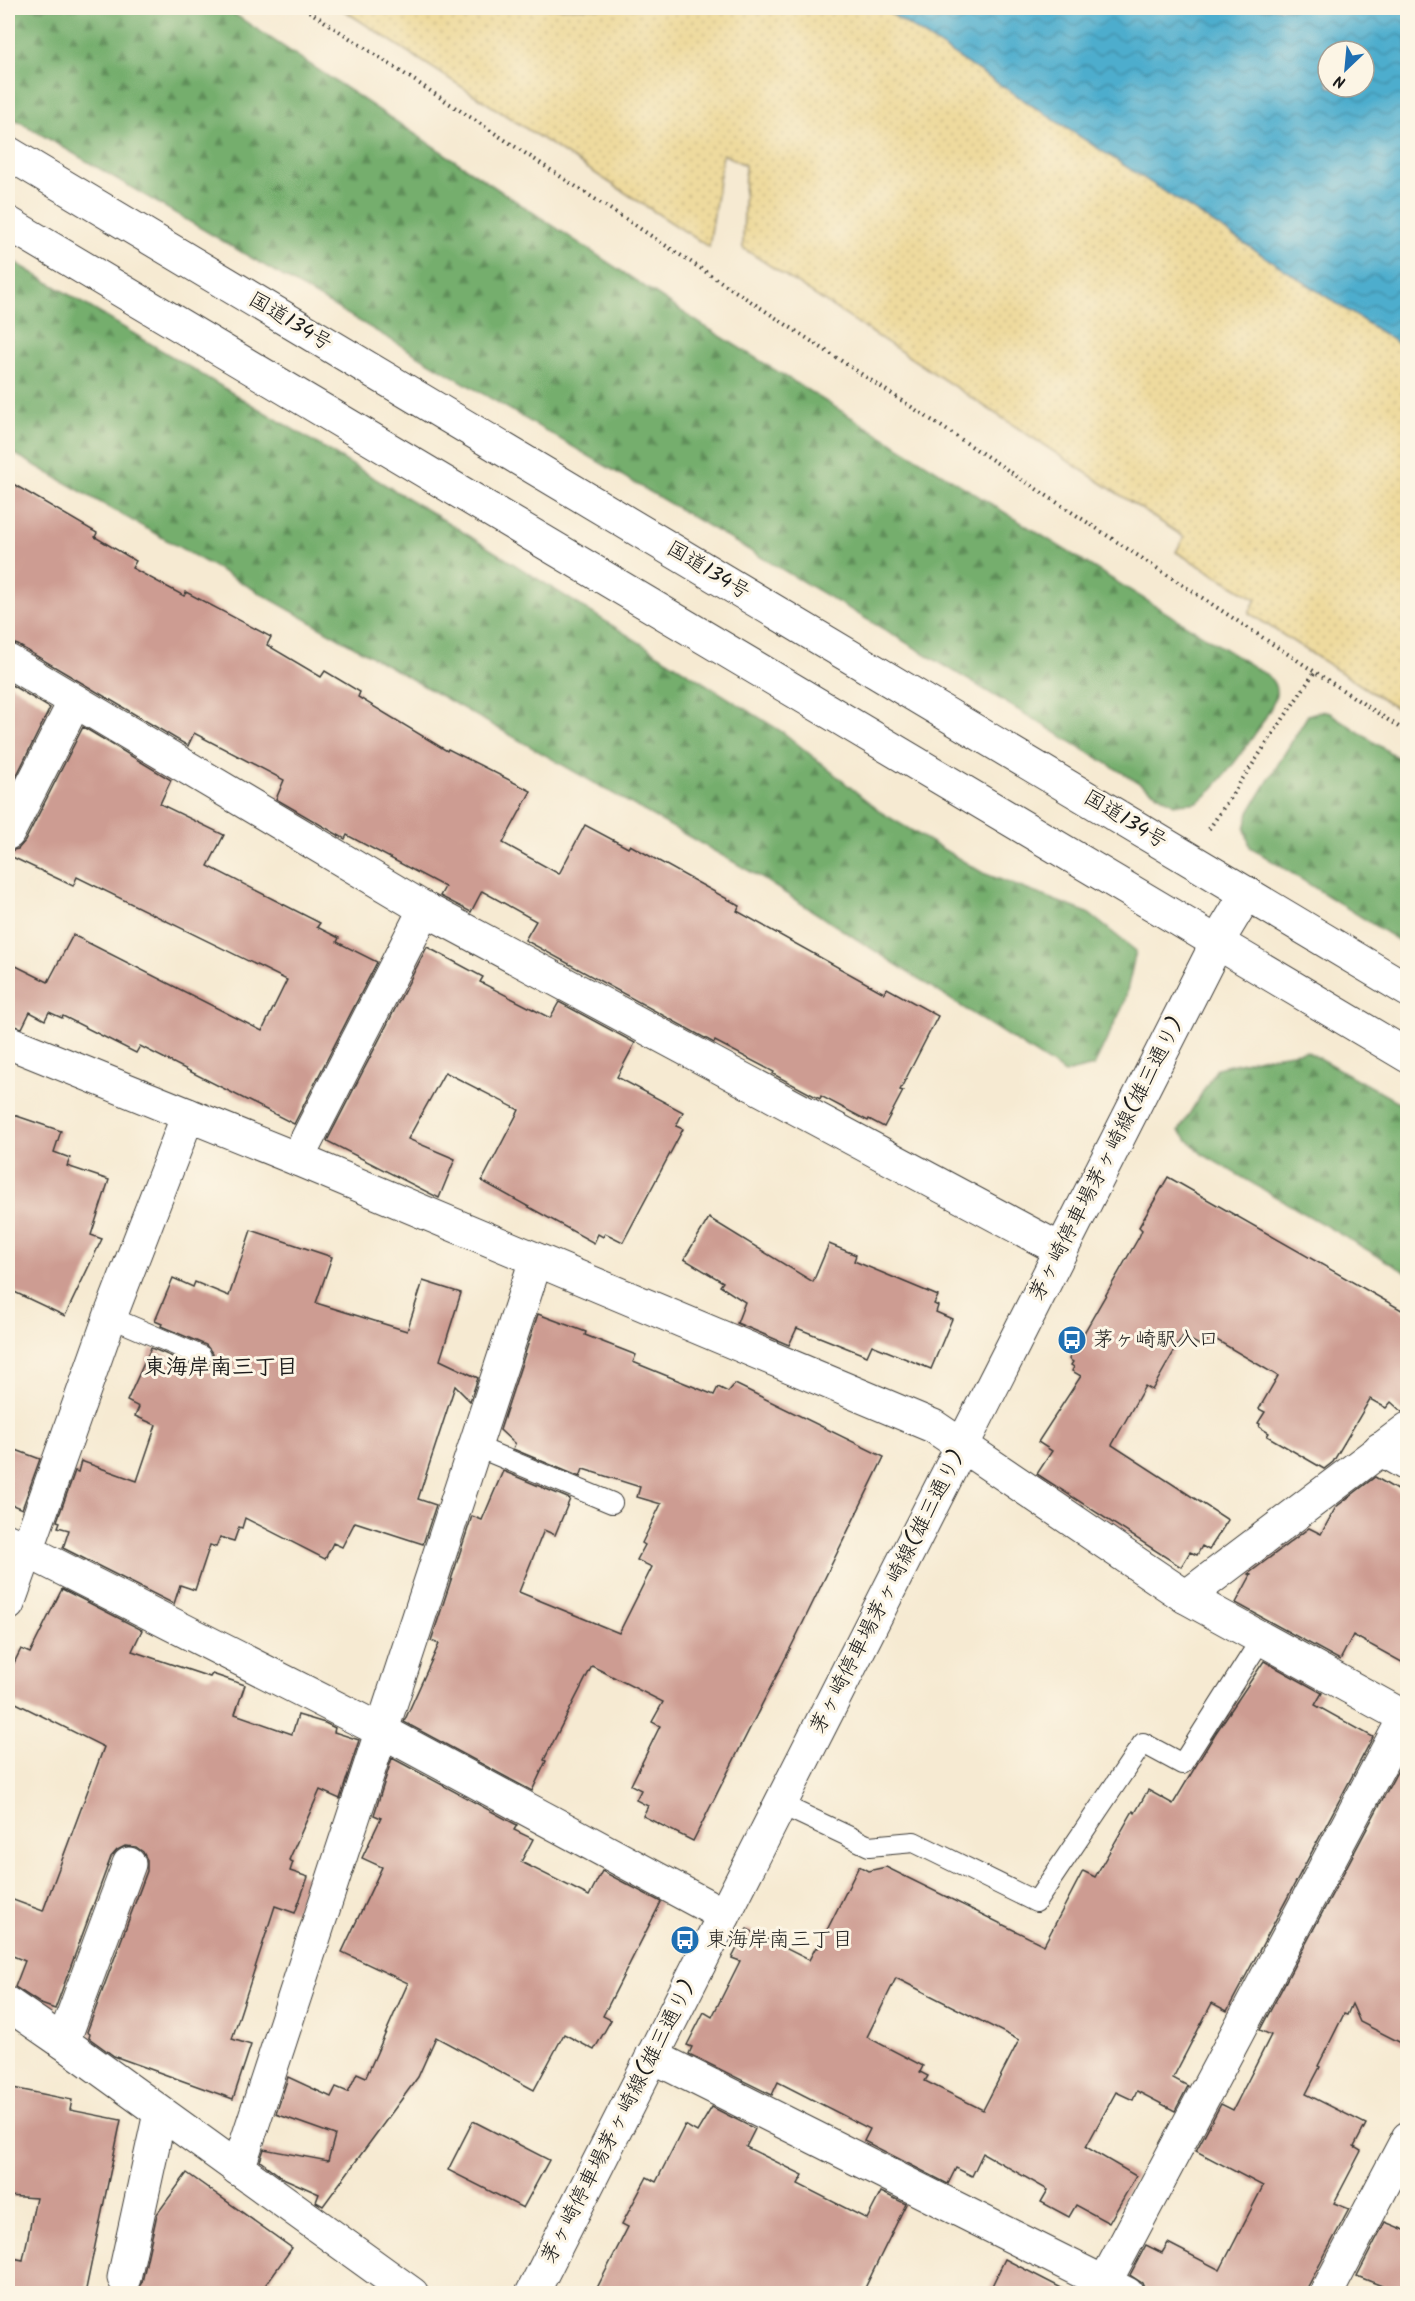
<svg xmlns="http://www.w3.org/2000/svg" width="1415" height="2301" font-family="Kalam,'Klee One',sans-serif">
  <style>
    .forest { fill: url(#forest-firs); stroke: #486544; stroke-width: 1.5 }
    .sand { fill: url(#sand-dots); stroke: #857b5d; stroke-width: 1.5 }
    .water { fill: url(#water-waves); stroke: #356474; stroke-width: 1.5; fill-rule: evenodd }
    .building { fill: #cd9c92; fill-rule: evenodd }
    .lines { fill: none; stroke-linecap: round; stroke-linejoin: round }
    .service-casing { stroke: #3d3b37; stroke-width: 22 }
    .minor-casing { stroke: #3d3b37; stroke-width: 35 }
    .secondary-casing { stroke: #3d3b37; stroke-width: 35 }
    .trunk-casing { stroke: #3d3b37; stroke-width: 35 }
    .path { stroke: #3d3b37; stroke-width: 4; stroke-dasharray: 1.5 4.5; stroke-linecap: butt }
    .service { stroke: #fff; stroke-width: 20 }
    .minor { stroke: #fff; stroke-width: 33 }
    .secondary { stroke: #fff; stroke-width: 33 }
    .trunk { stroke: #fff; stroke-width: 33 }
    .labels { text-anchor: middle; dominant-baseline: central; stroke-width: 6; stroke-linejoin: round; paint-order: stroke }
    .street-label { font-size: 21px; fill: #1c1c1c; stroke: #fcf5e5 }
    .poi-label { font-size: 21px; fill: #1c1c1c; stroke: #fcf5e5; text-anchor: start }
    .neighbourhood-label { font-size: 22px; font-weight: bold; fill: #1c1c1c; stroke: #fcf5e5 }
  </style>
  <defs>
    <pattern id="forest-firs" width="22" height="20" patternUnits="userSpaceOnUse" patternTransform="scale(1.5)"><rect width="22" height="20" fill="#74ae6d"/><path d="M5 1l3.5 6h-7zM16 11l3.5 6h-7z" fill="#5e8d59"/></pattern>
    <pattern id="sand-dots" width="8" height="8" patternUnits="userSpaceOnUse" patternTransform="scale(1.5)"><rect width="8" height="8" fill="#eeda9e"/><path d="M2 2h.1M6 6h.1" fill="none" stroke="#ccba88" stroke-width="1.8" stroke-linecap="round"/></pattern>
    <pattern id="water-waves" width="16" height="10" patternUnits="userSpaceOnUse" patternTransform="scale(1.5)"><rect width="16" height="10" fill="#4eadcd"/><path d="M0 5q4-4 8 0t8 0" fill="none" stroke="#408ca6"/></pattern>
  </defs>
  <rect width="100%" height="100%" fill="#fcf5e5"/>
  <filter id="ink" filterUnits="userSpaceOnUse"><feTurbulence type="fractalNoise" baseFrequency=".0167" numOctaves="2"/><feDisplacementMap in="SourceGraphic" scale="12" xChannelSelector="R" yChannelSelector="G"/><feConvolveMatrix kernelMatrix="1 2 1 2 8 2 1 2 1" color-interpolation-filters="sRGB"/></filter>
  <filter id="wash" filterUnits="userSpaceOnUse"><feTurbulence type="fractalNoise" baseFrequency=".008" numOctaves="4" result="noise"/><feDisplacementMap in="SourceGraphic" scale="24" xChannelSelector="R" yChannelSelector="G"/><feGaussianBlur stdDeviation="1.35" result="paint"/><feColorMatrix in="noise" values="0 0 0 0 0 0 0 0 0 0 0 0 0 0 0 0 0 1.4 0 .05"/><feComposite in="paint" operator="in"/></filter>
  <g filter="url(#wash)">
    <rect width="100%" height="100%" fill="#f6ead2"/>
    <g class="forest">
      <path d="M8,8H225L704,326L1267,675C1273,681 1277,685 1276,695C1274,712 1214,795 1197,802C1191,804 1181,803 1174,804L897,637L8,115Z"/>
      <path d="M8,258L447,522L784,733L882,813L983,873L1088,913L1136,951L1124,1004L1094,1066L1065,1073L760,877L8,450Z"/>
      <path d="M1321,711L1330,713L1407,764V946L1250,847L1245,829L1249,812L1308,715Z"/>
      <path d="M1306,1051L1407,1107V1273L1202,1154L1179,1131L1217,1068L1265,1057Z"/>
    </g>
    <path class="sand" d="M340,8H882L1407,349V715L1249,613L1256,599L1176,552L1184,537L743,248L745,165L723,154L709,247Z"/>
    <path class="water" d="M882,8H1407V349ZM1328,51H1364V87H1328Z"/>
    <g id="blocks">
      <g class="building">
        <path d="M8,481L97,533L95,537L136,561L132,568L184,596L186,592L271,637L267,645L321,677L325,671L360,692L358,697L447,751L448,749L531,791L503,843L559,874L585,825L628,848L630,845L740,906L737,911L884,993L887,988L938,1016L900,1090L903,1091L884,1127L869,1119L868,1121L821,1096L820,1099L773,1074L774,1072L715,1041L714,1043L525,940L536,921L482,891L471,912L440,896L445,887L347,835L345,839L276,799L284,780L194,733L188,746L18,645L8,642Z"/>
        <path d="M8,683L50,708L8,793Z"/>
        <path d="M83,727L171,780L160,804L224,835L208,866L320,923L317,927L339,938L337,942L377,962L294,1124L140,1046L136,1053L63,1016L62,1018L49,1012L45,1020L30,1012L22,1028L8,1024V962L48,982L73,935L262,1031L287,980L77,877L73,886L8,855V851L18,849L25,841Z"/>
        <path d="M427,947L483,977L480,982L550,1018L559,1002L635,1043L617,1077L683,1112L676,1126L683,1129L623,1242L605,1233L603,1237L598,1234L594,1243L482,1181L519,1110L445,1072L408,1139L455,1159L439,1198L327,1141Z"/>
        <path d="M8,1113L61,1131L54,1152L70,1158L67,1166L109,1180L91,1235L102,1239L65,1316L8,1289Z"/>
        <path d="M1168,1177L1407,1313V1411L1402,1412L1391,1402L1386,1408L1370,1399L1333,1462L1324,1469L1267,1436L1269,1433L1259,1427L1260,1424L1258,1423L1265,1412L1259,1409L1278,1376L1210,1336L1203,1347L1183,1336L1152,1390L1145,1386L1112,1445L1228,1520L1209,1550L1202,1546L1197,1555L1190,1552L1181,1567L1037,1474L1052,1451L1038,1442L1081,1376L1072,1371L1074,1367L1071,1365L1073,1362L1069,1359L1139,1237L1142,1230L1139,1227Z"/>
        <path d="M709,1218L813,1282L829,1244L856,1255L854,1261L938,1296L934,1304L938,1306L936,1312L952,1319L931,1369L872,1345L867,1356L797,1328L789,1345L737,1323L745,1302L720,1286L723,1282L684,1259Z"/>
        <path d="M251,1230L332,1257L316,1303L407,1331L423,1281L461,1293L440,1360L478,1378L470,1401L455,1386L418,1499L436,1505L423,1544L355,1522L342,1547L333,1543L325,1559L245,1518L242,1528L239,1527L234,1541L220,1537L216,1547L210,1545L195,1590L180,1585L174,1604L63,1548L69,1530L58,1527L60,1522L57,1521L75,1471L78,1472L81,1461L137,1481L156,1425L135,1416L139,1407L127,1401L151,1348L197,1367L208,1366L212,1360L213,1354L206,1345L161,1326L162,1324L155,1321L173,1278L193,1287L195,1282L229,1296Z"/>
        <path d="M538,1314L586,1332L585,1335L636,1355L633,1362L714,1395L718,1387L728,1392L735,1384L884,1457L797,1635L693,1841L643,1816L648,1806L636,1800L641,1790L631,1785L660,1726L652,1722L663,1702L592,1666L544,1760L546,1761L532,1791L404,1722L439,1644L431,1641L472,1516L482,1520L503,1471L570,1499L555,1535L544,1530L519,1592L619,1633L652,1567L637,1560L645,1545L642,1543L661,1504L637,1497L640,1487L583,1469L580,1477L513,1449L515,1444L500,1430Z"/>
        <path d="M8,1447L40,1459L22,1509L8,1503Z"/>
        <path d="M1375,1477L1407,1496V1665L1353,1635L1340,1660L1236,1603L1251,1575L1248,1574L1309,1528L1321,1534L1336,1507Z"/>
        <path d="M62,1589L142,1630L132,1651L210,1677L212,1674L245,1685L235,1714L292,1734L298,1715L325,1723L335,1728L334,1732L359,1740L340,1799L320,1790L289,1860L293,1862L290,1871L308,1877L295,1913L275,1906L232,2039L251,2045L233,2099L114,2056L89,2038L90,2034L87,2032L147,1871V1860L143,1852L136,1847L125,1846L117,1850L111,1857L55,2009L41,2004L15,1987L25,1961L8,1954V1898L43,1911L104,1747L8,1699V1675L21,1649L30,1653Z"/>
        <path d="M1264,1661L1322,1693L1315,1705L1373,1737L1227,2011L1212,2003L1173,2078L1188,2086L1175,2111L1137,2091L1133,2100L1116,2092L1086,2147L1136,2176L1109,2223L1076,2205L1069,2217L1041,2202L1048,2190L983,2153L972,2176L956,2168L948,2184L864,2141L870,2129L778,2082L772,2095L689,2054L692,2047L687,2045L704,2012L712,2017L740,1961L732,1958L747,1929L809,1960L816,1947L818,1948L859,1866L868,1871L886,1867L1044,1945L1083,1871L1095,1877L1133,1811L1135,1813L1148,1790L1173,1804L1215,1734ZM896,1978L1019,2040L983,2110L925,2081L928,2076L920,2072L923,2066L867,2037Z"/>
        <path d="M1406,1755L1407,2046L1360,2022L1352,2004L1347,2015L1344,2014L1318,2066L1320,2067L1306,2094L1366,2124L1354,2147L1361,2151L1334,2203L1349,2209L1304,2294H1155L1144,2288L1142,2283L1130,2275L1146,2245L1162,2253L1168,2243L1220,2270L1263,2186L1196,2151L1221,2104L1233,2110L1271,2035L1260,2030Z"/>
        <path d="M392,1758L517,1825L514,1830L533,1839L521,1862L589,1896L602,1871L661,1902L603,2016L611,2020L594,2050L564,2034L534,2090L436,2037L418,2077L323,2206L316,2202L319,2194L283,2178L260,2161L264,2149L328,2161L335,2135L276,2114L288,2077L331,2097L336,2087L348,2092L357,2073L366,2077L408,1983L342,1952L382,1867L362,1858L381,1818L374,1815Z"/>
        <path d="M8,2087L72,2100L70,2110L121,2120L85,2294H8V2257L23,2260L36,2198L8,2196Z"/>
        <path d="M712,2107L755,2129L746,2147L803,2175L798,2184L867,2219L881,2192L906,2204L862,2294H594L628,2227L622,2224L647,2177L656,2182L685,2125L697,2132Z"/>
        <path d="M473,2121L549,2160L523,2208L448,2170Z"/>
        <path d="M187,2173L292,2248L259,2294L136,2292L142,2282L157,2214Z"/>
        <path d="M1385,2222L1407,2231V2294H1402L1357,2276Z"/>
        <path d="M1005,2259L1073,2294H988Z"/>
      </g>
    </g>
  </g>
  <g filter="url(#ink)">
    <use href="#blocks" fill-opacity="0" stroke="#3d3b37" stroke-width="1.5"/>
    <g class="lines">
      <g class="service-casing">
        <g id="service">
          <path d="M110,1317L201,1356"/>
          <path d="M475,1446L612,1503"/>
          <path d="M780,1804L869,1846L914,1842L1036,1902L1143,1743L1182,1764L1262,1638"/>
        </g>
      </g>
      <g class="minor-casing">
        <g id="minor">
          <path d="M8,661L425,909L1061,1250"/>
          <path d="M8,833L75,701"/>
          <path d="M8,1042L297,1159L933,1426L1186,1597L1408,1719"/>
          <path d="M297,1159L425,909"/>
          <path d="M1380,1449L1408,1465"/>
          <path d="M8,1541L382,1731L724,1915"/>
          <path d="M1186,1597L1408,1429"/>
          <path d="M8,1604L110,1317L188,1115"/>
          <path d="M8,2004L63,2042L412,2294"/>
          <path d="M63,2042L129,1864"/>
          <path d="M652,2056L1127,2294"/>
          <path d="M238,2169L536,1260"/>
          <path d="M124,2278L160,2113"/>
          <path d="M1105,2282L1405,1717"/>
          <path d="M1326,2294L1408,2138"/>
        </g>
      </g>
      <g class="secondary-casing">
        <path id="secondary" d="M532,2294L1218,941L1247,893"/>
      </g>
      <g class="trunk-casing">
        <g id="trunk">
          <path d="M8,153L1408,990"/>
          <path d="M8,223L1408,1056"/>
        </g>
      </g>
      <g class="path">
        <path d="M304,8L1408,733"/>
        <path d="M1209,829L1314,673"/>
      </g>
      <use href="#service" class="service"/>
      <use href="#minor" class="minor"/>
      <use href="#secondary" class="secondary"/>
      <use href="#trunk" class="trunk"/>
    </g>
  </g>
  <defs>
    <g id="bus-disc" transform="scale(1.5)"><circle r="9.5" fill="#1f6fb2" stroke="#fcf5e5"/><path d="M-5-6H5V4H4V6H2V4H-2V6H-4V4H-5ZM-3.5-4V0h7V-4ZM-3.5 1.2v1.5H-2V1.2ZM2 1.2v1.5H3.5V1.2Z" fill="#fff"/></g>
  </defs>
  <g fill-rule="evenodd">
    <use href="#bus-disc" x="1072" y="1340"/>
    <use href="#bus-disc" x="685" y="1940"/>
  </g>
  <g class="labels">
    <g class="street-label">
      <text transform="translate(290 322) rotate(31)">国道134号</text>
      <text transform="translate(708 571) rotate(31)">国道134号</text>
      <text transform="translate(1125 820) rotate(31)">国道134号</text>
      <text transform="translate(1107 1159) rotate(-63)">茅ヶ崎停車場茅ヶ崎線(雄三通り)</text>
      <text transform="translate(888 1592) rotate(-63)">茅ヶ崎停車場茅ヶ崎線(雄三通り)</text>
      <text transform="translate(619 2122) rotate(-63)">茅ヶ崎停車場茅ヶ崎線(雄三通り)</text>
    </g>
    <g class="poi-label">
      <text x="1093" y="1340">茅ヶ崎駅入口</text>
      <text x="706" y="1940">東海岸南三丁目</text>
    </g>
    <g class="neighbourhood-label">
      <text x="221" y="1368">東海岸南三丁目</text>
    </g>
  </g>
  <rect width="1415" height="2301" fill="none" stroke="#fcf5e5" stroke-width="30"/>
  <g transform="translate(1346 69) rotate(206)"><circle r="28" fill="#fcf5e5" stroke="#a29e95" stroke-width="1.5"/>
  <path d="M0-4.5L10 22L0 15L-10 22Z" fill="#1f6fb2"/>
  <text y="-9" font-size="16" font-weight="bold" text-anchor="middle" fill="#1c1c1c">N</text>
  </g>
</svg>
